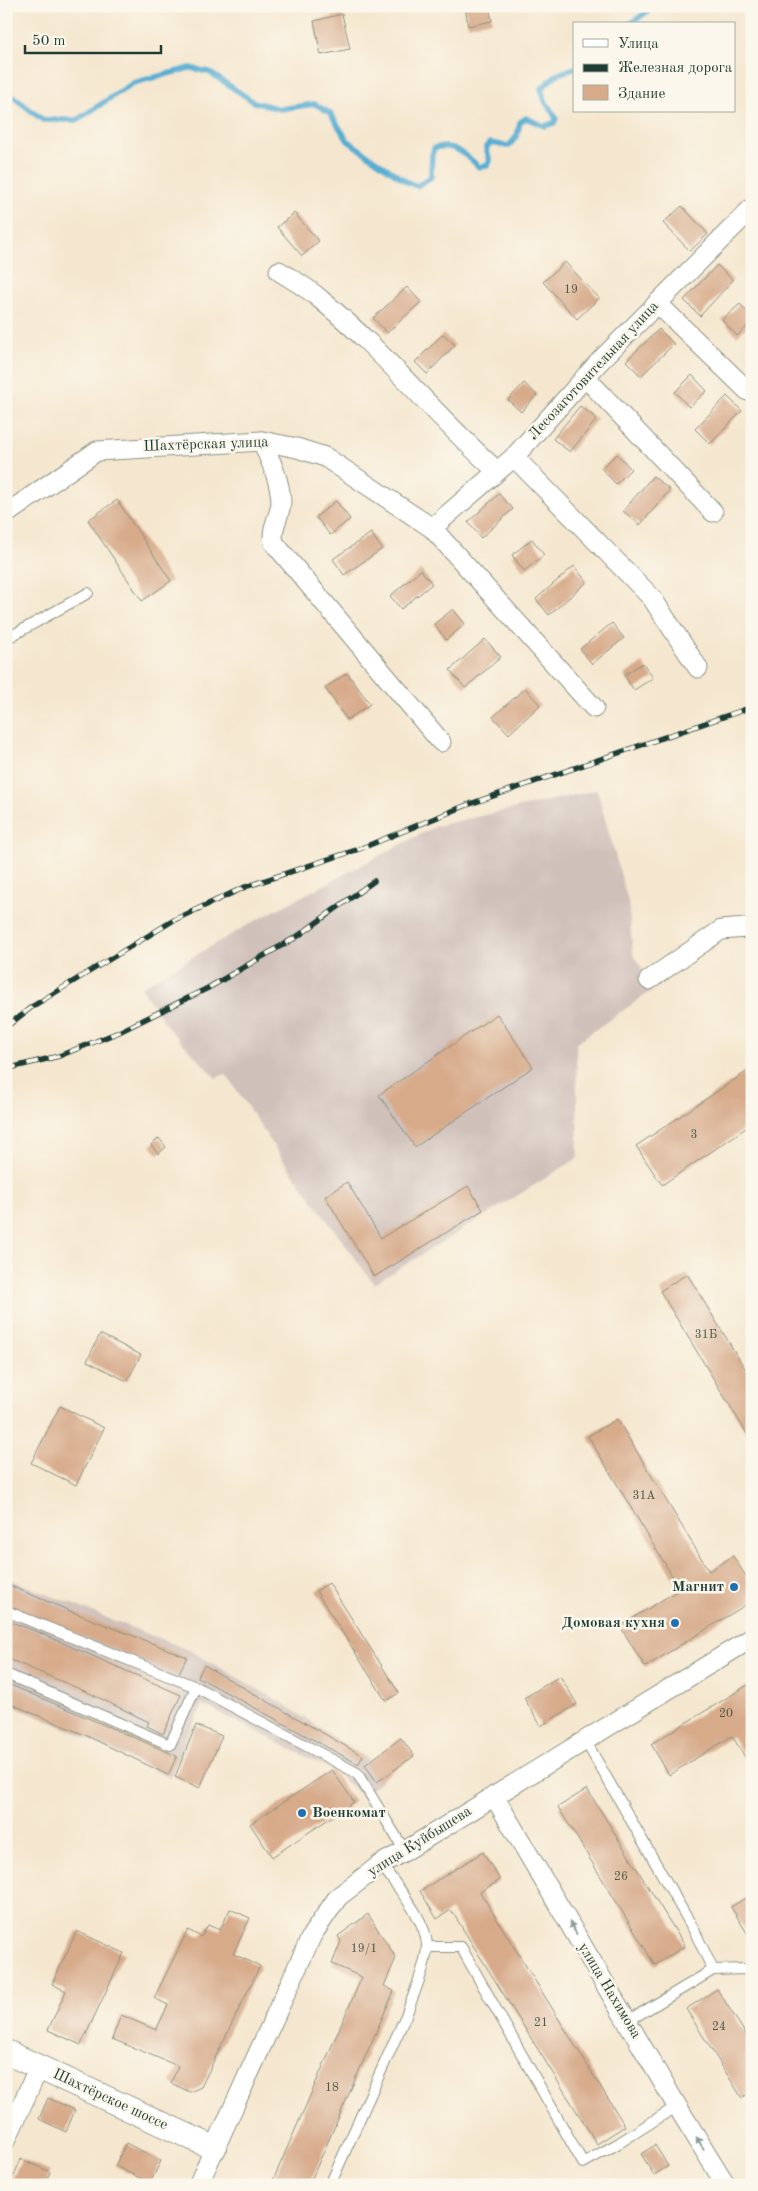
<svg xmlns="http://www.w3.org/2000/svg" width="758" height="2191" font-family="'Old Standard TT',serif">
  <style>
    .industrial { fill: #cfc0ba }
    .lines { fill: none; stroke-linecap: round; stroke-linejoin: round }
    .stream { stroke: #57add3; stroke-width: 5.5 }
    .building { fill: #d7aa8a }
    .service-casing { stroke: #8a9282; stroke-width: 12 }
    .minor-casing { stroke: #8a9282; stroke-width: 21 }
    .tertiary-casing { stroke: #8a9282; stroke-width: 26 }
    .service { stroke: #fff; stroke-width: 10 }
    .minor { stroke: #fff; stroke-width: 19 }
    .tertiary { stroke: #fff; stroke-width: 24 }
    .rail-casing { stroke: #1f3d34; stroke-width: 5.5 }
    .rail { stroke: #fbf7ec; stroke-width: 4; stroke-dasharray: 11; stroke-linecap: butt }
    .oneway { fill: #8f9e9a }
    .poi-dot { fill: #1f6fb2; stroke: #fbf7ec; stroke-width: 2 }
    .labels { text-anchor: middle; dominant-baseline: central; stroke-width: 5; stroke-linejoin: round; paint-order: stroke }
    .number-label { font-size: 12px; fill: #4d584a }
    .street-label { font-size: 15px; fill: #1f3d34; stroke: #fbf7ec }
    .poi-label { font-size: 15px; font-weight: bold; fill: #1f3d34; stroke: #fbf7ec; text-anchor: end }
  </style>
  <rect width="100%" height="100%" fill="#fbf7ec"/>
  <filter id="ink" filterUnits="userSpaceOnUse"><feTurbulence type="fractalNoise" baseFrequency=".02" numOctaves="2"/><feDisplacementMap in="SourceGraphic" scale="10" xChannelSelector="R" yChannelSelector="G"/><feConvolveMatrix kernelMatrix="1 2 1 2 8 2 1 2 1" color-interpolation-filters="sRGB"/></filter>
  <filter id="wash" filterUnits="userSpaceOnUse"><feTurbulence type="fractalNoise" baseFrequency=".0096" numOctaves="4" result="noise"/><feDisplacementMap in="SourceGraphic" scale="20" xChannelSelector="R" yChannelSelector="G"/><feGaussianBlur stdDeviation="1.12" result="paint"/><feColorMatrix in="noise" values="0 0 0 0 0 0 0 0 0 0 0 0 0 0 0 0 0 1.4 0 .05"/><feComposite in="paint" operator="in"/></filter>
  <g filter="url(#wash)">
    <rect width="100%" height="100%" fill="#f5e7cf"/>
    <g class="industrial">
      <path d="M597,790L628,901L633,954L654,989L576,1043L578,1158L374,1284L283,1160L226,1074L216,1078L169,1029L141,987L253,922L436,826Z"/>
      <path d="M6,1578L191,1651L282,1703L367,1759L382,1781L362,1796L332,1770L202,1704L170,1778L76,1733L6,1703Z"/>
    </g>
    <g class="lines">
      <g class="stream">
        <path d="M630,24L655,6"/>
        <path d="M6,91L43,120H77L133,83L190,68L209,72L254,102L280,109L315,104L330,113L348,141L407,182L417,186L431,177L432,155L434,148C454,143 465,154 479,167L487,166L490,161L486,148L490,143L509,146L517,136L520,122L526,118L544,126L554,123L556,118L545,101L541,89L556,75L574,68"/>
      </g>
    </g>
    <g id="blocks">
      <g class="building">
        <path d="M465,6H489L492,21L468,26Z"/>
        <path d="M342,14L350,49L321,55L314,21Z"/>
        <path d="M682,206L708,234L690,251L663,223Z"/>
        <path d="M294,213L319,241L302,256L277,227Z"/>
        <path d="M565,262L599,298L577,319L543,282Z"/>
        <path d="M717,265L733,280L700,316L684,300Z"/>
        <path d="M407,287L421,302L387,333L373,318Z"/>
        <path d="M740,304L752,317V322L737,336L722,320Z"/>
        <path d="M659,329L674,344L641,376L626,361Z"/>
        <path d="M443,334L455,345L427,374L415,362Z"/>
        <path d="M692,375L707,391L689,407L675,392Z"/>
        <path d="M524,383L537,395L521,412L508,400Z"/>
        <path d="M727,396L742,411L710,444L695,429Z"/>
        <path d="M580,406L597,419L570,452L553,439Z"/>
        <path d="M617,454L631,469L616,484L601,468Z"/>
        <path d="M653,476L670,490L640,525L623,511Z"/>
        <path d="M499,494L513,509L481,538L468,522Z"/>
        <path d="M117,500L171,581L142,601L88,520Z"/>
        <path d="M336,501L350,519L330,535L316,517Z"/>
        <path d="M371,533L382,549L344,575L333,559Z"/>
        <path d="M532,539L544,555L524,571L512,555Z"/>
        <path d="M574,566L587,582L549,615L536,599Z"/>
        <path d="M421,570L432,584L401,609L390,596Z"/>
        <path d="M453,609L465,624L446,640L434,624Z"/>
        <path d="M612,623L624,638L592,664L580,649Z"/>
        <path d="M485,639L501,657L465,688L450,670Z"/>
        <path d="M643,663L653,678L634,690L624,675Z"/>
        <path d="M347,673L370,704L347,720L325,688Z"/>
        <path d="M525,688L540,705L509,734L493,717Z"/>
        <path d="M497,1014L533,1067L415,1147L379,1095Z"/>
        <path d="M752,1068V1124L662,1185L636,1146Z"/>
        <path d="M159,1138L166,1147L158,1154L151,1145Z"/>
        <path d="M347,1182L381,1238L468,1186L483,1210L374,1277L325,1196Z"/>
        <path d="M687,1274L752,1380V1442L660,1291Z"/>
        <path d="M100,1334L141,1355L127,1381L87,1361Z"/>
        <path d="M60,1406L104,1428L76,1485L31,1463Z"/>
        <path d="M617,1419L709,1571L733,1556L752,1586V1601L645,1667L620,1626L680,1589L588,1436Z"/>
        <path d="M329,1583L399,1693L386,1701L316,1591Z"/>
        <path d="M6,1584L70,1611L187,1657L178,1675L65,1629L6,1605Z"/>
        <path d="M6,1620L38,1632L181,1695L163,1734L147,1726L149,1722L87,1692L6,1658Z"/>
        <path d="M204,1665L363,1756L358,1764L198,1677Z"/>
        <path d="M560,1676L577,1704L541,1726L524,1698Z"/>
        <path d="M6,1683L177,1756L168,1775L85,1735L6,1702Z"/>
        <path d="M748,1685L752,1692V1768L732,1736L669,1775L651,1744Z"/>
        <path d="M196,1725L222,1736L200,1788L175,1777Z"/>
        <path d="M401,1738L414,1756L377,1782L365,1765Z"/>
        <path d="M332,1770L354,1802L272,1857L250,1824Z"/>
        <path d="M587,1789L685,1946L655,1965L558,1807Z"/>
        <path d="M483,1852L500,1880L480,1892L625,2126L597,2144L451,1910L437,1919L420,1891Z"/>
        <path d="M752,1894V1941L731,1907Z"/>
        <path d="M230,1909L250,1918L233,1954L260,1966L201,2087L190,2092L171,2083L178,2066L112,2039L121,2015L156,2030L168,2005L154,1998L188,1930L201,1937L208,1925L220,1930Z"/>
        <path d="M368,1914L396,1958L384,1986L394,1991L309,2185H271L362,1977L332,1964L341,1941L338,1936Z"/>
        <path d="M77,1931L124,1953L81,2045L48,2030L66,1991L52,1984Z"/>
        <path d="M717,1989L752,2044V2092L742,2098L686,2009Z"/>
        <path d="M48,2098L75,2110L66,2132L39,2119Z"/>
        <path d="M126,2143L161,2161L150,2183L115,2166Z"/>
        <path d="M655,2145L668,2166L654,2175L641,2154Z"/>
        <path d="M21,2159L50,2172L45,2185H21L12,2180Z"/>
      </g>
    </g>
  </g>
  <g filter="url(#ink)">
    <use href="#blocks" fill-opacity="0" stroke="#8a9282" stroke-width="1"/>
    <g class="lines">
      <g class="service-casing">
        <g id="service">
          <path d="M6,639L88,593"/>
          <path d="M6,1611L196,1687L357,1773L405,1851"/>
          <path d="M6,1674L170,1745L196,1687"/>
          <path d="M585,1740L695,1932L713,1970L628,2021"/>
          <path d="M427,1947H461L583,2163L619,2143L677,2106"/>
          <path d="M713,1970L745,1969L752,1972"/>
          <path d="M330,2185L407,2013C413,1995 427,1964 427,1946C427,1920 396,1886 381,1864"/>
        </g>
      </g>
      <g class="minor-casing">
        <g id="minor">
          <path d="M279,271C293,280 308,288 320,299C384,351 436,417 497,471"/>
          <path d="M657,303L748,391"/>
          <path d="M585,377L713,512"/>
          <path d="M262,441C270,460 280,480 281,501C281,516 270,527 274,543L441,742"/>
          <path d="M514,457L652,598L698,668"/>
          <path d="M6,514L97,451L262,441L297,448L325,457L432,528L594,708"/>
          <path d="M432,528L514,457L598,363L752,208"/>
          <path d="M649,980L721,930L746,928L752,931"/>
          <path d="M494,1796L677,2106L726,2185"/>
          <path d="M6,2140L39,2067"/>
          <path d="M198,2185L312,1935L338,1897L381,1864L405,1851L752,1638"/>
        </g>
      </g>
      <g class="tertiary-casing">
        <path id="tertiary" d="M6,2052L214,2148"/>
      </g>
      <use href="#service" class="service"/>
      <use href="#minor" class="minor"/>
      <use href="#tertiary" class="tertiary"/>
      <g class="rail-casing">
        <g id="rail">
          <path d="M6,1027L33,1006L174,920L245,887L362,848L467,805L752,707"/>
          <path d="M6,1069L59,1056L119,1032L208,988L298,936L374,881"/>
        </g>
      </g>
      <use href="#rail" class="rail"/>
    </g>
    <defs><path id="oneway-solid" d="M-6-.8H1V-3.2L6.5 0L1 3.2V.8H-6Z" transform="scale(1.25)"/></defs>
    <g class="oneway">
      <use href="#oneway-solid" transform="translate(573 1928) rotate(-121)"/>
      <use href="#oneway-solid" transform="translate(700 2143) rotate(-122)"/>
    </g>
  </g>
  <g class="poi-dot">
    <circle cx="734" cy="1587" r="5"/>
    <circle cx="675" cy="1623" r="5"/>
    <circle cx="302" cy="1813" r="5"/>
  </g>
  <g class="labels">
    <g class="number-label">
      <text x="571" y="290">19</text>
      <text x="694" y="1135">3</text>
      <text x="706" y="1335">31Б</text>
      <text x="644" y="1496">31А</text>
      <text x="726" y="1714">20</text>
      <text x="621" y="1877">26</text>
      <text x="364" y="1949">19/1</text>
      <text x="541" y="2023">21</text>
      <text x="719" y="2027">24</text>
      <text x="332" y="2088">18</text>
    </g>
    <g class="street-label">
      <text transform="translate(594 371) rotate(-47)">Лесозаготовительная улица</text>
      <text transform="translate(206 445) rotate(-2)">Шахтёрская улица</text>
      <text transform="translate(420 1842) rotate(-32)">улица Куйбышева</text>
      <text transform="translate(609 1991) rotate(59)">улица Нахимова</text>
      <text transform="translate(110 2100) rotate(25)">Шахтёрское шоссе</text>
    </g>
    <g class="poi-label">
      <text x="724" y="1587">Магнит</text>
      <text x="665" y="1623">Домовая кухня</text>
      <text x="312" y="1813" text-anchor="start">Военкомат</text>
    </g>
  </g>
  <rect width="758" height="2191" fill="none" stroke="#fbf7ec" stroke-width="25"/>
  <rect x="573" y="22" width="162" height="90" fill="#fbf7ec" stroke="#a3ada2"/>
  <rect x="583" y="39" width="25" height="8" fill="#ffffff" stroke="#a3ada2"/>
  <text x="618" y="48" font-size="15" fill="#1f3d34">Улица</text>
  <rect x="583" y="64" width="25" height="8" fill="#1f3d34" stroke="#a3ada2"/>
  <text x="618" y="72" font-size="15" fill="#1f3d34">Железная дорога</text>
  <rect x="583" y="85" width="25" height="15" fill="#d7aa8a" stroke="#a3ada2"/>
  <text x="618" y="98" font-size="15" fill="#1f3d34">Здание</text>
  <path d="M25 45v8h136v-8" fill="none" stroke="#1f3d34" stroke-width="2.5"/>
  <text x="32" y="45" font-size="15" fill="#1f3d34" stroke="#fbf7ec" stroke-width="4" paint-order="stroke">50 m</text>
</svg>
